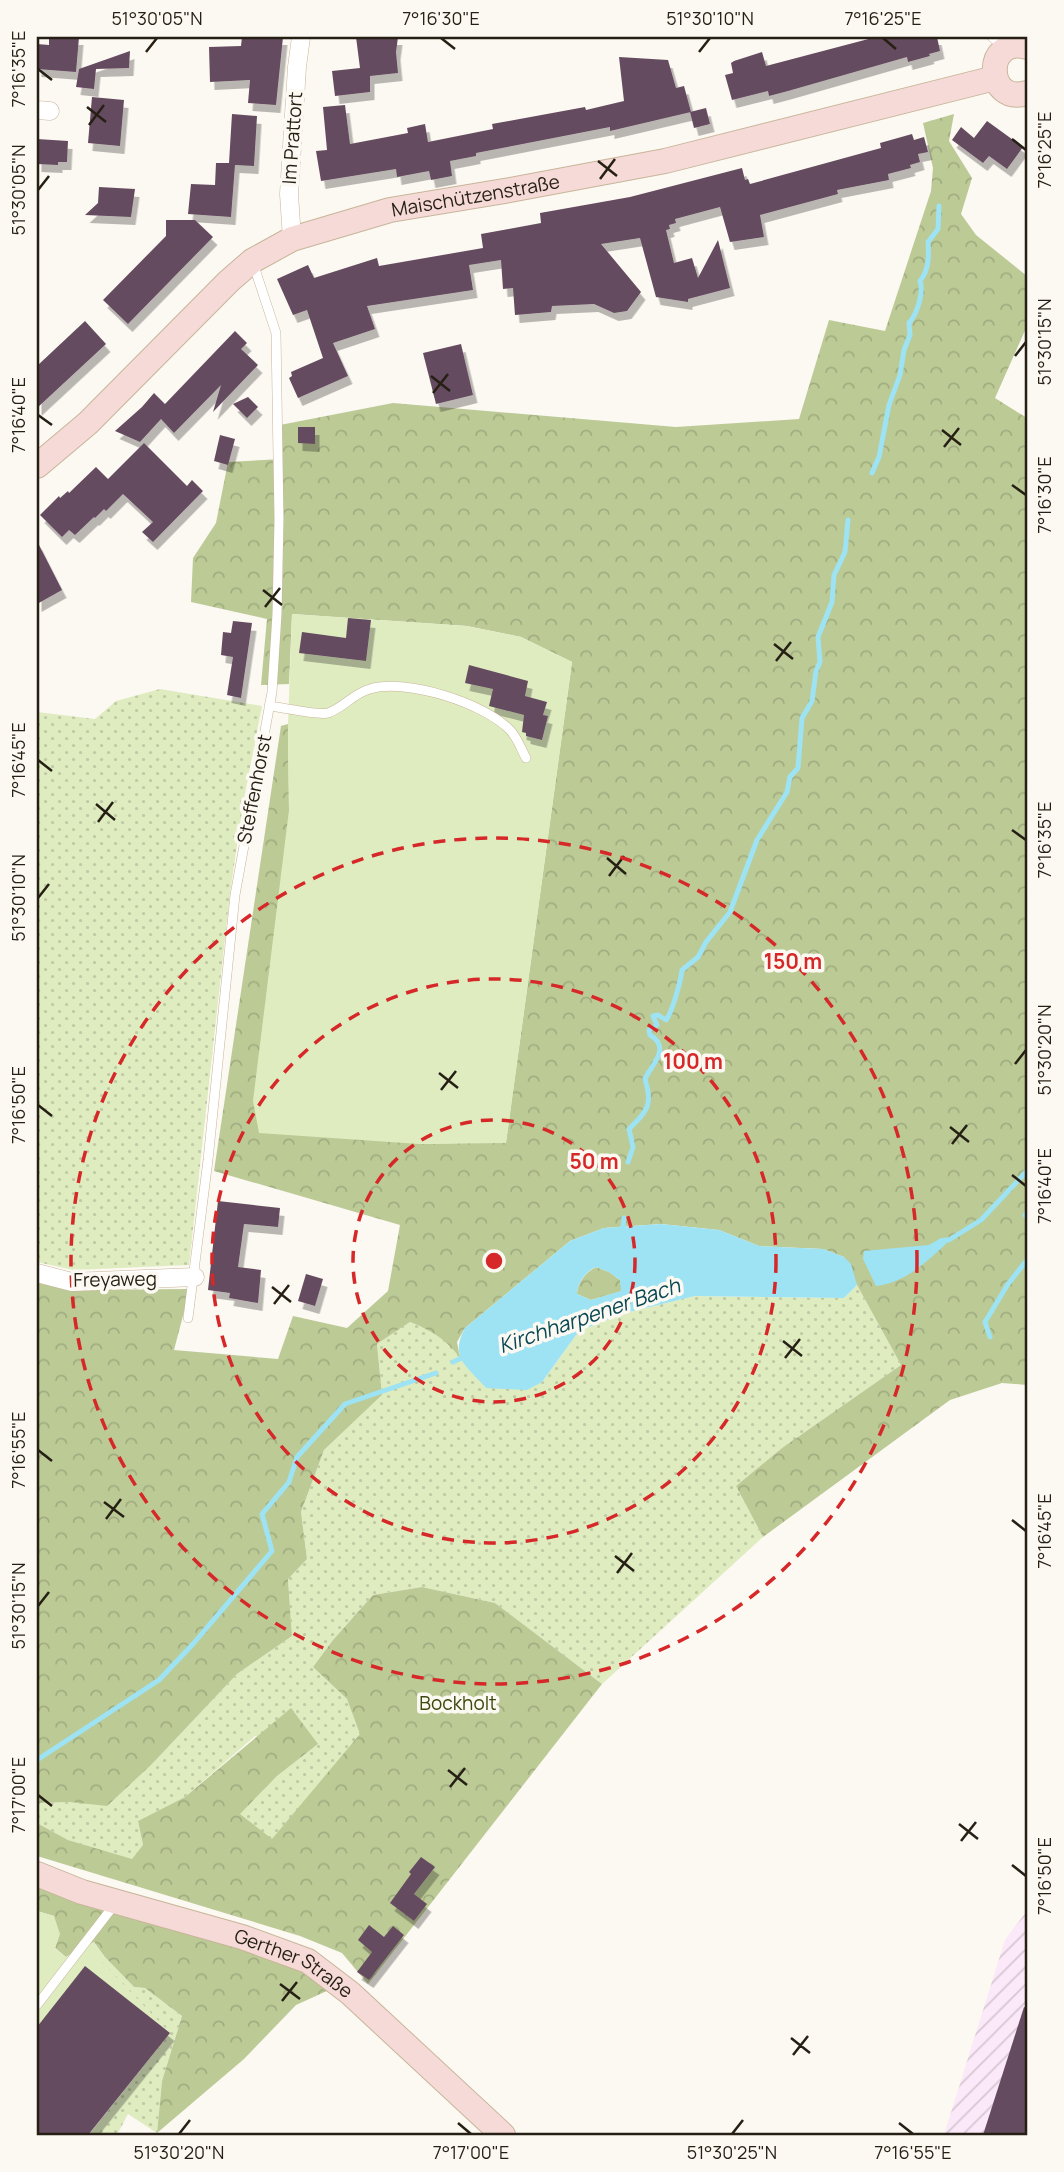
<svg xmlns="http://www.w3.org/2000/svg" width="1064" height="2172" font-family="Manrope,sans-serif">
  <style>
    .industrial { fill: url(#industrial-furrows) }
    .green { fill: url(#green-dots) }
    .forest { fill: url(#forest-crowns) }
    .pitch { fill: #dfecc0 }
    .water { fill: #9de3f3; fill-rule: evenodd }
    .lines { fill: none; stroke-linecap: round; stroke-linejoin: round }
    .stream { stroke: #9de3f3; stroke-width: 5 }
    .building { fill: #654c5f; filter: url(#shadow) }
    .lane-casing { stroke: #c8b599; stroke-width: 10 }
    .street-casing { stroke: #c8b599; stroke-width: 19 }
    .secondary-casing { stroke: #c8b599; stroke-width: 26 }
    .lane { stroke: #fff; stroke-width: 9 }
    .street { stroke: #fff; stroke-width: 18 }
    .secondary { stroke: #f5dad7; stroke-width: 24 }
    .ticks { fill: none; stroke: #261f14; stroke-width: 2.5 }
    .ring { fill: none; stroke: #d62828; stroke-width: 3.5; stroke-dasharray: 12 9 }
    .labels { text-anchor: middle; dominant-baseline: central; stroke-width: 7; stroke-linejoin: round; paint-order: stroke }
    .street-label { font-size: 19px; fill: #261f14; stroke: #fcf8f2 }
    .park-label { font-size: 19px; fill: #3c480c; stroke: #fcf8f2 }
    .water-label { font-size: 21px; font-style: italic; fill: #084854; stroke: #fcf8f2 }
    .centre { fill: #d62828; stroke: #fcf8f2; stroke-width: 3.5 }
    .ring-label { font-size: 21px; text-anchor: middle; font-weight: bold; fill: #d62828; stroke: #fcf8f2; stroke-width: 7; stroke-linejoin: round; paint-order: stroke }
    .neatline { fill: none; stroke: #261f14; stroke-width: 2.5 }
    .ticks-label { font-size: 18px; text-anchor: middle; fill: #261f14 }
  </style>
  <defs>
    <pattern id="industrial-furrows" width="10" height="10" patternUnits="userSpaceOnUse" patternTransform="scale(1.75)"><rect width="10" height="10" fill="#fbe8f8"/><path d="M-1 1l2-2M0 10L10 0M9 11l2-2" fill="none" stroke="#d7c7d4"/></pattern>
    <pattern id="green-dots" width="8" height="8" patternUnits="userSpaceOnUse" patternTransform="scale(1.75)"><rect width="8" height="8" fill="#dfecc0"/><path d="M2 2h.1M6 6h.1" fill="none" stroke="#bfcaa4" stroke-width="1.8" stroke-linecap="round"/></pattern>
    <pattern id="forest-crowns" width="20" height="18" patternUnits="userSpaceOnUse" patternTransform="scale(1.75)"><rect width="20" height="18" fill="#bcca96"/><path d="M2 6a3 3 0 1 1 6 0M12 15a3 3 0 1 1 6 0" fill="none" stroke="#a1ad80"/></pattern>
    <filter id="shadow"><feDropShadow dx="4.5" dy="8" stdDeviation="0" flood-color="#0004"/></filter>
  </defs>
  <rect width="100%" height="100%" fill="#fcf8f2"/>
  <path class="industrial" d="M1027,1911V2135H944L1005,1940Z"/>
  <g class="green">
    <path d="M160,689L262,706L243,804L230,893L189,1265L73,1270L37,1262V712L95,719L116,701Z"/>
    <path d="M857,1285L901,1365L782,1448L736,1486L763,1537L602,1684L495,1603L422,1587L373,1595L333,1640L313,1667L347,1699L361,1734L272,1840L239,1814L277,1776L318,1744L255,1736L185,1797L138,1821L143,1845L132,1860L68,1840L37,1823V1803L70,1802L152,1764L237,1674L292,1636L288,1578L307,1559L301,1512L324,1450L382,1395L377,1344L410,1322L426,1328L451,1344L486,1388L542,1382L579,1331L625,1313L695,1296L844,1298Z"/>
    <path d="M104,1956L134,1987L145,1988L182,2016L162,2081L157,2133L128,2114L117,2135H89L170,2033L99,1960Z"/>
  </g>
  <g class="forest">
    <path d="M954,114L949,141L972,178L961,214L976,235L1027,276V326L995,398L1027,418V1385L1002,1383L950,1400L763,1537L736,1486L782,1448L901,1365L857,1285L844,1257L823,1249L759,1246L719,1230L661,1224L604,1228L570,1241L465,1328L457,1342L460,1358C447,1340 431,1330 410,1322L377,1344L382,1395L324,1450L301,1512L307,1559L288,1579L292,1636L237,1674L152,1764L107,1806L70,1802L37,1803V1281L70,1290L190,1289L174,1350L278,1359L293,1316L347,1328L388,1291L400,1225L214,1171L281,726L288,724L289,810L419,1144L506,1142L572,662L521,637L467,626L292,614L289,684L261,685L267,619L191,602L193,558L216,523L228,462L282,459L280,425L393,403L676,427L799,419L829,320L885,331L931,191L933,168L923,123Z"/>
    <path d="M596,1267L609,1272L620,1280L622,1291L591,1300L577,1294C577,1283 586,1272 596,1267Z"/>
    <path d="M422,1587L495,1603L602,1684L368,1984L342,1953L300,1936L37,1856V1823L68,1840L132,1859L143,1845L138,1821L185,1797L291,1708L318,1744L277,1776L240,1814L272,1839L360,1734L347,1699L313,1667L333,1640L373,1595Z"/>
    <path d="M37,1882L307,1970L329,1990L296,2005L244,2059L157,2133L162,2081L182,2016L145,1988L134,1987L104,1956L94,1942L66,1957L55,1948L54,1916L37,1911Z"/>
  </g>
  <g class="pitch">
    <path d="M292,614L466,626L521,637L572,662L506,1143L419,1144L259,1133L253,1101L289,810L288,724Z"/>
    <path d="M37,1911L54,1916L60,1934L55,1949L66,1957L94,1942L104,1956L100,1960L170,2033L88,2135H37Z"/>
  </g>
  <g class="water">
    <path d="M661,1224L719,1230L759,1246L823,1249L844,1257L851,1264L857,1285L844,1298L695,1296L625,1313L579,1331L542,1382L527,1390L486,1388C467,1366 449,1358 465,1328L570,1241L604,1228ZM596,1267L609,1272L620,1280L621,1291L591,1300L577,1294C577,1283 586,1271 596,1267Z"/>
    <path d="M953,1237C931,1258 907,1283 876,1286L863,1259L864,1251L929,1245L941,1238Z"/>
  </g>
  <g class="lines">
    <g class="stream">
      <path d="M872,473L879,457L889,405L900,375L904,350L910,335L909,323C917,314 924,293 920,281C929,270 929,256 928,242L938,229L939,206"/>
      <path d="M628,1162L633,1147L629,1129C648,1110 653,1105 645,1079C651,1065 672,1048 650,1035L649,1030L657,1025L653,1016L658,1015L666,1020C672,1013 681,980 682,970L698,957L706,942L730,912L757,840L787,792L790,777L798,768L802,718L812,701L816,671L820,662L818,637L832,602L834,575L845,552L848,520"/>
      <path d="M1025,1215L1027,1217"/>
      <path d="M620,1229L623,1227L624,1218"/>
      <path d="M949,1240L981,1220L1027,1171"/>
      <path d="M990,1337L985,1322L1008,1284L1027,1260"/>
      <path d="M453,1362L466,1356"/>
      <path d="M37,1760L159,1680L193,1644L272,1551L262,1514L289,1482L297,1457L345,1404L436,1373"/>
    </g>
  </g>
  <g class="building">
    <path d="M49,37H79L76,72L37,69V44L49,45Z"/>
    <path d="M242,37H283L276,105L248,103L250,80L210,82L209,47L241,46Z"/>
    <path d="M356,37H398L396,52L398,73L370,76V92L335,96L332,71L360,68Z"/>
    <path d="M876,37H937L940,51L929,54L930,56L908,62L907,57L788,91L769,96L768,91L732,100L725,75L733,73L731,63L734,61L762,52L766,66Z"/>
    <path d="M130,51L129,68L96,69L94,89L76,87L79,69Z"/>
    <path d="M619,57L668,60L676,88L684,86L691,112L610,131V127L476,153V156L450,161L452,176L431,180L429,171L397,177L396,169L321,181L316,151L327,150L323,107L345,105L350,144L408,133L407,128L425,124L428,142L493,129L492,124L585,107L586,110L624,101Z"/>
    <path d="M92,97L124,100L120,146L88,143Z"/>
    <path d="M706,108L710,124L694,128L690,112Z"/>
    <path d="M232,114L257,116L254,166L235,165L231,217L188,214L191,184L215,185L216,163H229Z"/>
    <path d="M987,121L1023,147L1007,169L989,156L983,163L952,140L961,127L974,138Z"/>
    <path d="M912,134L914,140L924,137L928,152L918,154L920,162L910,165L911,168L888,174L889,180L837,190L838,194L760,215L764,237L730,242L720,207L675,219L676,223L669,225L670,229L666,230L674,263L692,258L698,278L718,240L730,288L688,299V302L656,297L640,238L601,244L641,292L627,311L614,313L594,304L552,306L551,312L515,315L513,288L503,289L501,260L469,265L473,290L367,306L375,329L333,343L348,376L298,398L289,378L292,376L291,372L323,358L307,310L293,315L277,279L308,265L314,278L377,258L379,266L483,248L481,234L541,223L540,213L630,197L742,168L745,180L748,179L750,184L881,148L880,143Z"/>
    <path d="M37,139L68,141L67,162H58V165L37,164Z"/>
    <path d="M99,187L135,189L131,217L85,215L98,203Z"/>
    <path d="M166,220H195L213,237L128,324L103,300L166,236Z"/>
    <path d="M85,321L106,344L37,408V366Z"/>
    <path d="M235,331L247,343L241,349L258,365L213,412L221,385L174,433L161,419L140,442L115,431L142,407L154,393L165,404Z"/>
    <path d="M461,344L473,395L436,404L423,353Z"/>
    <path d="M248,397L258,407L247,418L233,404Z"/>
    <path d="M298,427H315V444L298,443Z"/>
    <path d="M220,435L235,439L228,465L214,461Z"/>
    <path d="M144,443L187,486L192,480L203,491L153,542L142,532L153,522L123,494L106,511L104,509L95,518L94,517L75,535L69,530L62,537L40,515L59,496L60,498L68,491L69,493L96,467L108,479Z"/>
    <path d="M37,541L62,590L37,604Z"/>
    <path d="M348,618L371,620L366,661L299,653L302,632L346,638Z"/>
    <path d="M233,621L252,623L241,698L227,695L233,657L221,655L223,632L231,633Z"/>
    <path d="M469,665L528,681L525,696L547,702L543,715L548,716L542,740L526,736V733L522,732L524,715L489,706L493,689L465,683Z"/>
    <path d="M218,1201L280,1208L278,1227L244,1224L238,1267L261,1270L258,1303L229,1298L230,1293L208,1290Z"/>
    <path d="M306,1274L323,1279L315,1306L298,1301Z"/>
    <path d="M421,1857L435,1867L414,1894L427,1904L414,1921L390,1903L411,1874L409,1872Z"/>
    <path d="M369,1925L384,1937L393,1926L404,1935L369,1980L357,1972L372,1952L358,1940Z"/>
    <path d="M85,1966L170,2033L88,2135H37V2027Z"/>
    <path d="M1024,2007L1027,2008V2135H983Z"/>
  </g>
  <g class="lines">
    <g class="lane-casing">
      <g id="lane">
        <path d="M992,37L1005,48"/>
        <path d="M269,706C281,707 319,716 328,713C343,708 354,693 370,689C406,678 484,703 510,730C517,737 521,749 526,758"/>
        <path d="M188,1318L208,1160L235,895L272,692L277,614L279,519L276,333L253,263"/>
        <path d="M37,2005L115,1904"/>
      </g>
    </g>
    <g class="street-casing">
      <g id="street">
        <path d="M37,110L50,111"/>
        <path d="M292,239L289,194L297,67L301,37"/>
        <path d="M37,1273L72,1282L195,1277"/>
      </g>
    </g>
    <g class="secondary-casing">
      <g id="secondary">
        <path d="M1027,47C983,35 985,106 1027,93"/>
        <path id="s1" d="M37,466L88,423L229,281L252,261L292,239L390,210L510,190L665,161L995,78"/>
        <path id="s2" d="M37,1874L82,1892L242,1937L308,1961L350,1993L503,2135"/>
      </g>
    </g>
    <use href="#lane" class="lane"/>
    <use href="#street" class="street"/>
    <use href="#secondary" class="secondary"/>
  </g>
  <path class="ticks" d="M441,38L455,49M883,38L896,49M146,52L157,38M699,52L710,38M38,69L52,80M87,107L106,122M89,125L104,105M1012,139L1026,150M598,161L617,176M600,179L615,159M38,190L49,176M1015,356L1026,342M431,376L450,391M433,393L448,374M38,415L52,425M942,430L961,445M944,447L959,428M1012,485L1026,495M263,590L282,605M265,607L280,588M774,644L793,659M776,661L791,642M38,760L52,771M96,804L115,820M98,822L113,802M1012,830L1026,840M607,858L626,874M609,876L624,856M38,898L49,884M1015,1064L1026,1050M439,1073L458,1088M441,1090L456,1071M38,1105L52,1116M950,1127L969,1142M952,1144L967,1125M1012,1175L1026,1186M272,1287L291,1302M274,1304L289,1285M783,1341L802,1356M785,1358L800,1339M38,1450L52,1461M104,1502L124,1517M106,1519L121,1499M1012,1520L1026,1531M615,1556L634,1571M617,1573L632,1553M38,1606L49,1592M448,1770L467,1785M450,1787L465,1768M38,1795L52,1806M959,1824L978,1839M961,1841L976,1822M1012,1865L1026,1876M280,1984L300,1999M282,2001L297,1982M791,2038L810,2053M793,2055L808,2036M458,2123L471,2134M899,2123L913,2134M179,2134L190,2120M732,2134L743,2120"/>
  <g class="ring">
    <circle cx="494" cy="1261" r="141"/>
    <circle cx="494" cy="1261" r="282"/>
    <circle cx="494" cy="1261" r="423"/>
  </g>
  <g class="labels">
    <g class="street-label">
      <text transform="translate(292 138) rotate(-86)">Im Prattort</text>
      <text stroke="none"><textPath href="#s1" startOffset="532">Maischützenstraße</textPath></text>
      <text transform="translate(254 789) rotate(-79)">Steffenhorst</text>
      <text transform="translate(115 1279) rotate(-1)">Freyaweg</text>
      <text stroke="none"><textPath href="#s2" startOffset="273">Gerther Straße</textPath></text>
    </g>
    <g class="park-label">
      <text x="458" y="1703">Bockholt</text>
    </g>
    <g class="water-label">
      <text transform="translate(589 1315) rotate(-19)">Kirchharpener Bach</text>
    </g>
  </g>
  <circle cx="494" cy="1261" r="10" class="centre"/>
  <g class="ring-label">
    <text x="793" y="969">150 m</text>
    <text x="693" y="1069">100 m</text>
    <text x="594" y="1169">50 m</text>
  </g>
  <rect width="1064" height="2172" fill="none" stroke="#fcf8f2" stroke-width="77"/>
  <rect x="38" y="38" width="988" height="2096" class="neatline"/>
  <g class="ticks-label">
    <text x="157" y="25">51°30'05"N</text>
    <text x="441" y="25">7°16'30"E</text>
    <text x="710" y="25">51°30'10"N</text>
    <text x="883" y="25">7°16'25"E</text>
    <text transform="translate(19 69) rotate(-90)" y="6">7°16'35"E</text>
    <text transform="translate(1045 150) rotate(-90)" y="6">7°16'25"E</text>
    <text transform="translate(19 190) rotate(-90)" y="6">51°30'05"N</text>
    <text transform="translate(1045 342) rotate(-90)" y="6">51°30'15"N</text>
    <text transform="translate(19 415) rotate(-90)" y="6">7°16'40"E</text>
    <text transform="translate(1045 495) rotate(-90)" y="6">7°16'30"E</text>
    <text transform="translate(19 760) rotate(-90)" y="6">7°16'45"E</text>
    <text transform="translate(1045 840) rotate(-90)" y="6">7°16'35"E</text>
    <text transform="translate(19 898) rotate(-90)" y="6">51°30'10"N</text>
    <text transform="translate(1045 1050) rotate(-90)" y="6">51°30'20"N</text>
    <text transform="translate(19 1105) rotate(-90)" y="6">7°16'50"E</text>
    <text transform="translate(1045 1186) rotate(-90)" y="6">7°16'40"E</text>
    <text transform="translate(19 1450) rotate(-90)" y="6">7°16'55"E</text>
    <text transform="translate(1045 1531) rotate(-90)" y="6">7°16'45"E</text>
    <text transform="translate(19 1606) rotate(-90)" y="6">51°30'15"N</text>
    <text transform="translate(19 1795) rotate(-90)" y="6">7°17'00"E</text>
    <text transform="translate(1045 1876) rotate(-90)" y="6">7°16'50"E</text>
    <text x="179" y="2159">51°30'20"N</text>
    <text x="471" y="2159">7°17'00"E</text>
    <text x="732" y="2159">51°30'25"N</text>
    <text x="913" y="2159">7°16'55"E</text>
  </g>
</svg>
